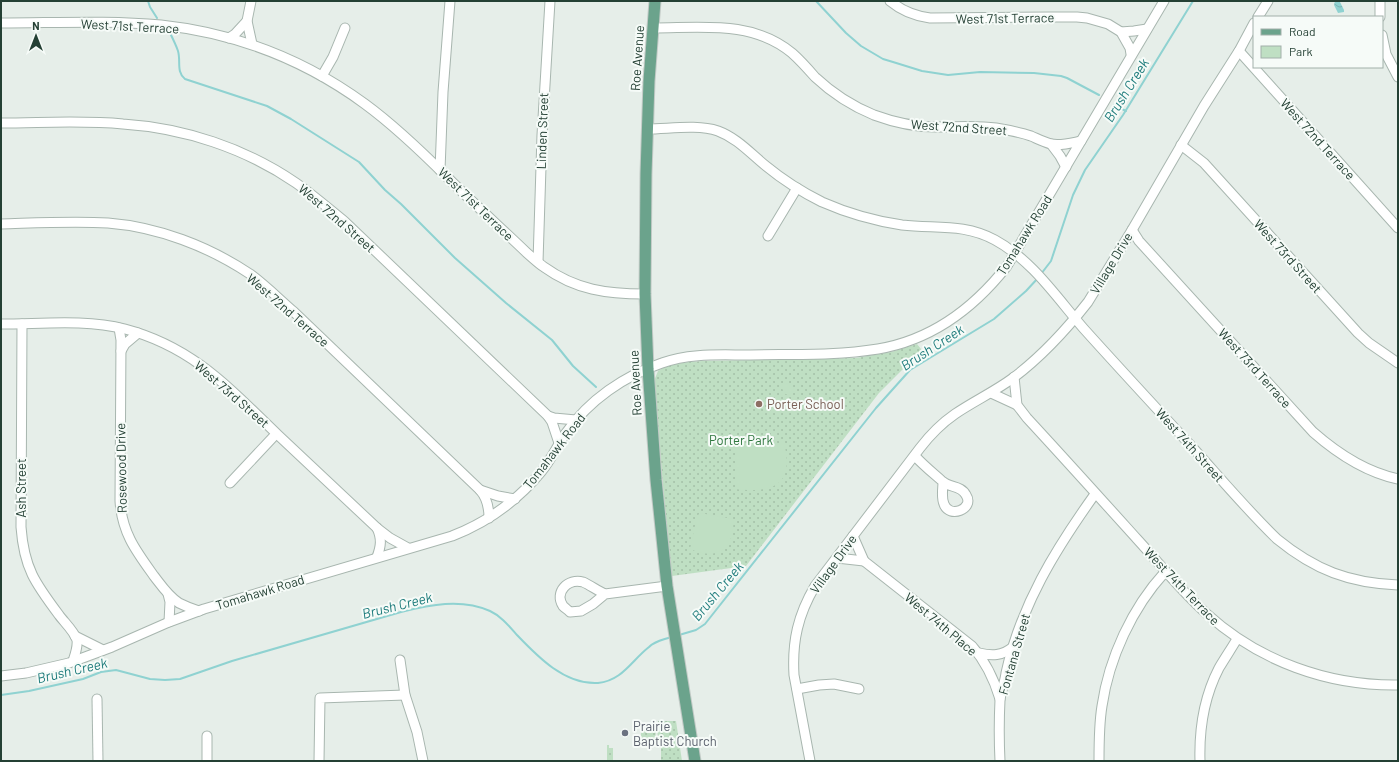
<svg xmlns="http://www.w3.org/2000/svg" width="1399" height="762" font-family="Barlow,sans-serif">
  <style>
    .green { fill: url(#green-dots) }
    .pitch { fill: #bfdfc3 }
    .water { fill: url(#water-waves) }
    .lines { fill: none; stroke-linecap: round; stroke-linejoin: round }
    .stream { stroke: #8fd2d1; stroke-width: 2 }
    .minor-casing { stroke: #a8b6af; stroke-width: 11 }
    .major-casing { stroke: #c2cac6; stroke-width: 13 }
    .minor { stroke: #fff; stroke-width: 9 }
    .major { stroke: #6ba38c; stroke-width: 11 }
    .education-dot { fill: #8d6e63; stroke: #f6fbf8; stroke-width: 1.5 }
    .worship-dot { fill: #6b7280; stroke: #f6fbf8; stroke-width: 1.5 }
    .labels { text-anchor: middle; dominant-baseline: central; stroke-width: 4; stroke-linejoin: round; paint-order: stroke }
    .street-label { font-size: 13px; fill: #244034; stroke: #f6fbf8 }
    .education-label { font-size: 13px; fill: #785e54; stroke: #f6fbf8; text-anchor: start }
    .park-label { font-size: 13px; fill: #2f773f; stroke: #f6fbf8 }
    .worship-label { font-size: 13px; fill: #5b616d; stroke: #f6fbf8; text-anchor: start }
    .water-label { font-size: 14px; font-style: italic; fill: #1f7c7c; stroke: #f6fbf8 }
  </style>
  <defs>
    <pattern id="green-dots" width="8" height="8" patternUnits="userSpaceOnUse"><rect width="8" height="8" fill="#bfdfc3"/><path d="M2 2h.1M6 6h.1" fill="none" stroke="#a4c0a8" stroke-width="1.8" stroke-linecap="round"/></pattern>
    <pattern id="water-waves" width="16" height="10" patternUnits="userSpaceOnUse"><rect width="16" height="10" fill="#8fd2d1"/><path d="M0 5q4-4 8 0t8 0" fill="none" stroke="#7bb5b4"/></pattern>
  </defs>
  <rect width="100%" height="100%" fill="#e6eee9"/>
  <g class="green">
    <path d="M917,344L925,354L903,369L879,393L746,566L672,576L666,520L654,381L658,371C670,363 688,362 702,361L856,358L891,352Z"/>
    <path d="M658,721H676L682,761H661V748H657Z"/>
    <path d="M641,729H656L655,745H641Z"/>
    <path d="M607,745H609V748H613V761H607Z"/>
  </g>
  <g class="pitch">
    <circle cx="788" cy="389" r="5.5"/>
    <path d="M784,443C795,486 772,493 735,489V448L737,445Z"/>
    <path d="M700,513L733,519C735,539 726,558 702,553C698,553 694,550 690,549L697,516Z"/>
  </g>
  <path class="water" d="M1335,1L1340,2L1344,10V12L1338,13L1334,5Z"/>
  <g class="lines">
    <g class="stream">
      <path d="M148,1L150,7L157,18"/>
      <path d="M816,1L846,33L861,46L883,59L893,62L922,71L948,75L980,72L1034,73L1061,76L1067,78L1099,95"/>
      <path d="M170,33C173,39 176,45 178,51C181,61 176,72 185,79L267,106L291,119L359,162L385,190L401,204L455,258L506,303L552,340L573,366L596,387"/>
      <path d="M1114,105L1126,111"/>
      <path d="M1041,274L1051,261L1073,195L1085,170L1123,115L1193,1"/>
      <path d="M679,635L696,630L705,624L876,408L910,370L994,319L1026,291L1038,278"/>
      <path d="M1,695L29,691L83,679L101,672L116,670L150,679L165,680L180,679L232,661L401,612C429,605 461,598 490,611C501,616 509,626 517,635C538,657 565,685 598,683C622,681 632,660 649,647C655,641 663,640 671,637"/>
    </g>
    <g class="minor-casing">
      <g id="minor">
        <path d="M251,1L247,21L252,44"/>
        <path d="M890,1C902,11 915,16 930,18L1051,17H1077L1087,18L1108,24L1121,32L1130,48L1131,54"/>
        <path d="M1258,17L1268,1"/>
        <path d="M1380,17V1"/>
        <path d="M1,23C54,23 108,20 161,25C235,33 305,60 365,104C395,126 422,152 448,178C474,204 501,228 527,253C533,258 538,263 544,267C576,290 607,294 645,294"/>
        <path d="M653,28C702,28 752,20 792,53C800,60 808,69 815,77C832,93 852,106 874,115C893,122 915,127 936,127C956,127 976,125 996,128C1008,130 1020,132 1031,136C1038,139 1044,142 1051,144C1061,146 1071,143 1081,141"/>
        <path d="M1121,32L1134,31L1147,29"/>
        <path d="M1382,35L1386,54L1398,77"/>
        <path d="M229,38L235,34L247,21"/>
        <path d="M1239,51L1398,228"/>
        <path d="M322,76L333,57L345,28"/>
        <path d="M1,123C41,123 82,120 123,124C184,128 245,148 296,183C313,195 328,208 344,221L548,416L552,422L559,443"/>
        <path d="M647,129C669,129 697,124 718,131C737,138 750,153 766,166C783,180 802,192 822,202C847,213 875,221 902,225C935,229 964,223 995,240C1032,260 1057,298 1084,329C1120,369 1157,409 1194,449C1221,479 1248,511 1277,539C1315,570 1349,583 1398,585"/>
        <path d="M1051,144L1060,156L1066,167"/>
        <path d="M1181,145L1204,163L1358,333L1369,343L1398,363"/>
        <path d="M440,170L443,92L450,1"/>
        <path d="M1,224C36,223 72,221 108,223C158,227 208,246 250,274C265,285 279,299 294,312L480,490C487,498 489,507 489,518"/>
        <path d="M1132,230L1139,241L1313,432C1338,454 1365,472 1398,479"/>
        <path d="M768,236L797,188"/>
        <path d="M538,262L542,135L550,1"/>
        <path d="M1,324C42,324 85,319 125,329C193,347 229,388 278,435C311,466 344,497 377,528L390,538L408,548"/>
        <path d="M22,324L21,527C24,568 35,583 59,615C64,622 74,631 77,640C78,647 75,655 73,661"/>
        <path d="M119,328L121,340L120,501C122,533 136,551 154,576C161,585 168,596 179,603C185,606 192,609 199,611"/>
        <path d="M121,351L125,344L138,333"/>
        <path d="M1014,377L1017,405L1027,418C1064,458 1100,498 1137,539C1160,564 1181,591 1207,614C1259,661 1328,686 1398,685"/>
        <path d="M991,393L1017,405"/>
        <path d="M548,416L554,418L576,420"/>
        <path d="M915,456C923,465 933,473 942,481C949,488 961,485 966,495C975,509 949,519 944,504C941,497 943,489 943,482"/>
        <path d="M230,483L276,434"/>
        <path d="M480,490L498,496L515,499"/>
        <path d="M853,536L864,561L972,646C986,662 994,679 1000,699"/>
        <path d="M377,557C381,546 382,539 377,528"/>
        <path d="M837,558L864,561"/>
        <path d="M168,594L170,602L169,622"/>
        <path d="M605,594C598,591 590,585 583,582C568,578 554,592 563,606C565,608 568,610 570,612L581,611L593,604L605,594L667,586"/>
        <path d="M75,636L103,650"/>
        <path d="M979,653C992,656 1002,656 1013,647"/>
        <path d="M400,660L405,695L417,732L423,761"/>
        <path d="M1,676L26,673L69,663L112,647L169,622L204,609L452,536C488,522 517,501 541,472C551,460 557,446 566,433C589,400 624,376 662,363C689,353 719,355 747,355C790,354 835,356 878,349C931,340 974,308 1007,266L1164,1"/>
        <path d="M797,689L819,685L834,684L859,689"/>
        <path d="M97,699L98,761"/>
        <path d="M207,736V761"/>
        <path d="M319,761L320,698L405,695"/>
        <path d="M810,761L794,675C792,641 798,615 815,586L920,448C930,435 942,423 955,414C974,401 994,392 1013,378C1041,357 1066,330 1088,302L1132,230L1204,106L1239,51L1254,23"/>
        <path d="M1000,761C999,741 999,720 1000,700C1001,691 1005,682 1006,673C1021,605 1055,550 1095,494"/>
        <path d="M1099,761C1099,743 1099,724 1102,706C1109,658 1132,608 1165,572"/>
        <path d="M1200,761C1199,728 1204,697 1219,668C1225,658 1231,649 1237,639"/>
      </g>
    </g>
    <g class="major-casing">
      <path id="major" d="M655,1L649,81L646,174L645,294L648,369L656,480L667,586L695,761"/>
    </g>
    <use href="#minor" class="minor"/>
    <use href="#major" class="major"/>
  </g>
  <circle class="education-dot" cx="759" cy="404" r="4"/>
  <circle class="worship-dot" cx="625" cy="733" r="4"/>
  <g class="labels">
    <g class="street-label">
      <text transform="translate(1005 18) rotate(-1)">West 71st Terrace</text>
      <text transform="translate(130 26) rotate(3)">West 71st Terrace</text>
      <text transform="translate(637 58) rotate(-86)">Roe Avenue</text>
      <text transform="translate(959 127) rotate(4)">West 72nd Street</text>
      <text transform="translate(542 131) rotate(-88)">Linden Street</text>
      <text transform="translate(1318 139) rotate(48)">West 72nd Terrace</text>
      <text transform="translate(476 204) rotate(44)">West 71st Terrace</text>
      <text transform="translate(337 218) rotate(41)">West 72nd Street</text>
      <text transform="translate(1024 235) rotate(-58)">Tomahawk Road</text>
      <text transform="translate(1288 256) rotate(48)">West 73rd Street</text>
      <text transform="translate(1111 263) rotate(-59)">Village Drive</text>
      <text transform="translate(288 310) rotate(41)">West 72nd Terrace</text>
      <text transform="translate(1255 368) rotate(48)">West 73rd Terrace</text>
      <text transform="translate(635 383) rotate(-93)">Roe Avenue</text>
      <text transform="translate(232 394) rotate(41)">West 73rd Street</text>
      <text transform="translate(1190 445) rotate(48)">West 74th Street</text>
      <text transform="translate(554 451) rotate(-52)">Tomahawk Road</text>
      <text transform="translate(121 468) rotate(-91)">Rosewood Drive</text>
      <text transform="translate(21 488) rotate(-90)">Ash Street</text>
      <text transform="translate(833 564) rotate(-54)">Village Drive</text>
      <text transform="translate(1182 586) rotate(46)">West 74th Terrace</text>
      <text transform="translate(260 592) rotate(-17)">Tomahawk Road</text>
      <text transform="translate(941 624) rotate(40)">West 74th Place</text>
      <text transform="translate(1014 654) rotate(-74)">Fontana Street</text>
    </g>
    <g class="education-label">
      <text x="767" y="404">Porter School</text>
    </g>
    <g class="park-label">
      <text x="741" y="440">Porter Park</text>
    </g>
    <g class="worship-label">
      <text x="633" y="726">Prairie<tspan x="633" dy="15">Baptist Church</tspan></text>
    </g>
    <g class="water-label">
      <text transform="translate(1126 90) rotate(-58)">Brush Creek</text>
      <text transform="translate(932 347) rotate(-33)">Brush Creek</text>
      <text transform="translate(717 591) rotate(-50)">Brush Creek</text>
      <text transform="translate(397 605) rotate(-14)">Brush Creek</text>
      <text transform="translate(72 670) rotate(-13)">Brush Creek</text>
    </g>
  </g>
  <rect width="1399" height="762" fill="none" stroke="#244034" stroke-width="4"/>
  <rect x="1253" y="16" width="130" height="52" fill="#f6fbf8" stroke="#a2b0aa"/>
  <rect x="1261" y="29" width="20" height="6" fill="#6ba38c" stroke="#a2b0aa"/>
  <text x="1289" y="36" font-size="12" fill="#244034">Road</text>
  <rect x="1261" y="46" width="20" height="12" fill="#bfdfc3" stroke="#a2b0aa"/>
  <text x="1289" y="56" font-size="12" fill="#244034">Park</text>
  <g transform="translate(36 36)" stroke="#f6fbf8" stroke-width="3" paint-order="stroke">
  <path d="M0-3L7 15L0 10L-7 15Z" fill="#244034"/>
  <text y="-6" font-size="11" font-weight="bold" text-anchor="middle" fill="#244034">N</text>
  </g>
</svg>
